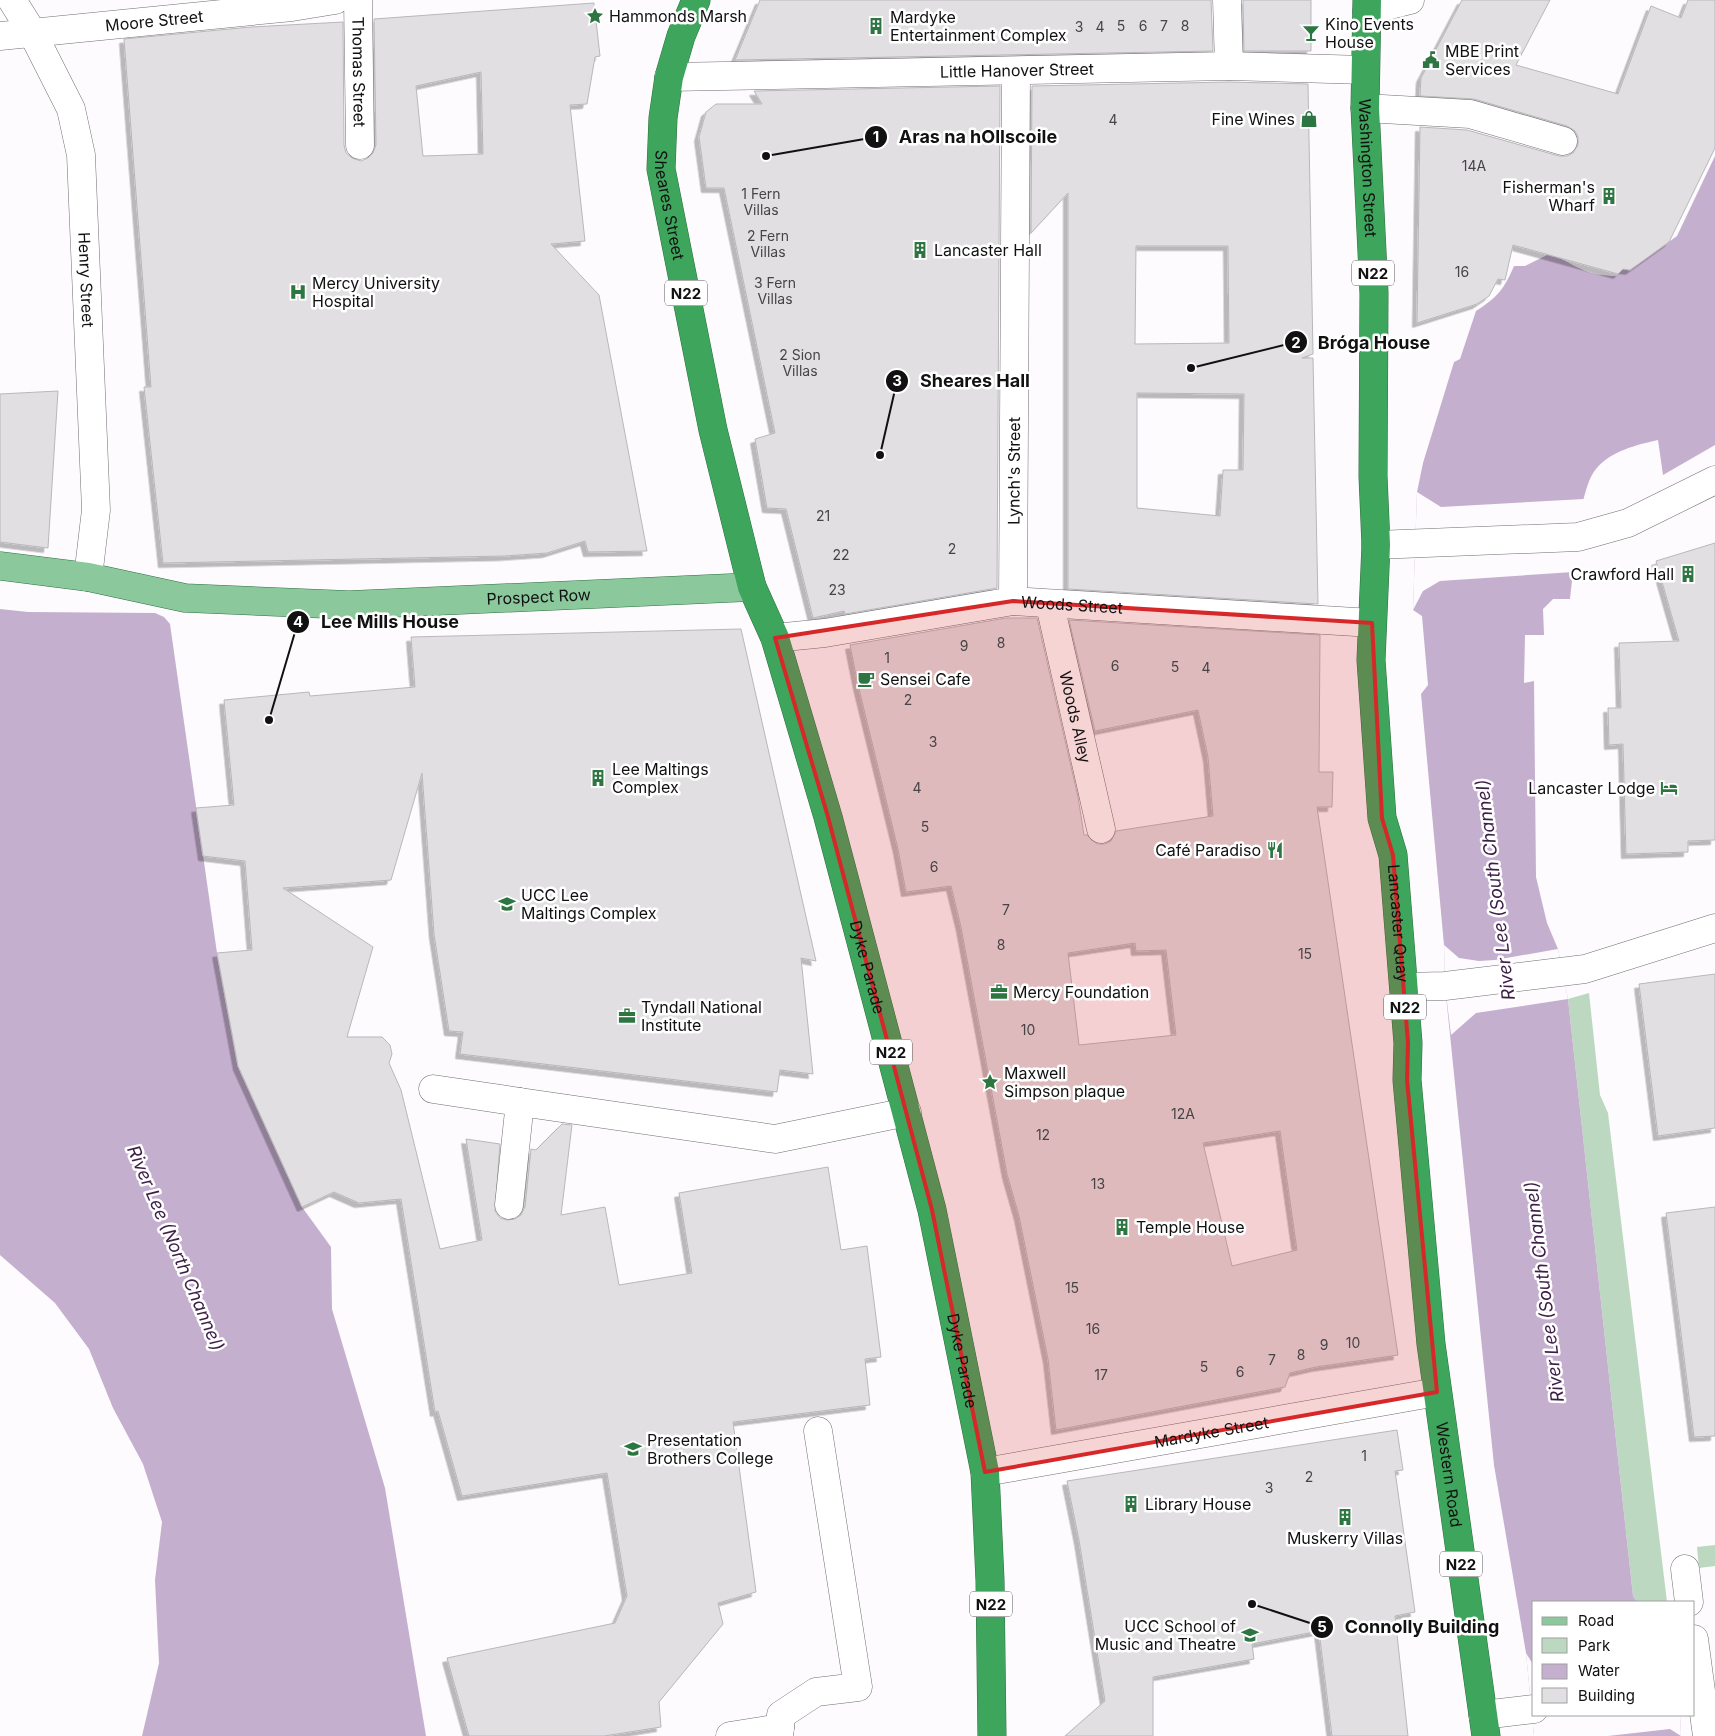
<svg xmlns="http://www.w3.org/2000/svg" width="1715" height="1736" font-family="Inter,sans-serif">
  <style>
    .green { fill: #bcd8c1 }
    .water { fill: #c5afce }
    .pier { fill: #fdfbfe }
    .building { fill: #e2dfe3; stroke: #b9b7ba; fill-rule: evenodd; filter: url(#shadow) }
    .lines { fill: none; stroke-linecap: round; stroke-linejoin: round }
    .minor-casing { stroke: #716e71; stroke-width: 29 }
    .major-casing { stroke: #2f7142; stroke-width: 29 }
    .highway-casing { stroke: #2f7142; stroke-width: 29 }
    .minor { stroke: #fff; stroke-width: 28 }
    .major { stroke: #8bc99d; stroke-width: 28 }
    .highway { stroke: #3ea55c; stroke-width: 28 }
    .marked { fill: #d62828; fill-opacity: 0.2; stroke: #d62828; stroke-width: 4; stroke-linejoin: round }
    .labels { text-anchor: middle; dominant-baseline: central; stroke-width: 5; stroke-linejoin: round; paint-order: stroke }
    .number-label { font-size: 14px; fill: #464446 }
    .shield { fill: #fff; stroke: #595859; stroke-width: 1 }
    .shield-label { font-size: 15px; font-weight: bold; fill: #121112 }
    .poi-label { font-size: 16px; fill: #121112; stroke: #fff; text-anchor: start }
    .street-label { font-size: 16px; fill: #121112; stroke: #fff }
    .water-label { font-size: 18px; font-style: italic; fill: #3c1e46; stroke: #fff }
    .leader { fill: none; stroke: #121112; stroke-width: 2 }
    .callout-dot { fill: #121112; stroke: #fff; stroke-width: 2 }
    .mark-label { font-size: 15px; text-anchor: middle; font-weight: bold; fill: #fff }
    .callout-label { font-size: 18px; text-anchor: middle; font-weight: bold; fill: #121112; stroke: #fff; stroke-width: 5; stroke-linejoin: round; paint-order: stroke }
  </style>
  <defs>
    <filter id="shadow"><feDropShadow dx="-4.5" dy="4.5" stdDeviation="0" flood-color="#0004"/></filter>
  </defs>
  <rect width="100%" height="100%" fill="#fdfbfe"/>
  <g class="green">
    <path d="M1589,993L1600,1095L1608,1113L1667,1602H1637L1633,1596L1568,999Z"/>
    <path d="M1715,1545V1566L1699,1568L1697,1547Z"/>
  </g>
  <g class="water">
    <path d="M1715,156V445L1663,475L1658,440C1636,445 1611,451 1596,469C1578,490 1574,569 1570,599H1553L1543,609L1544,635H1525L1524,683L1534,681L1536,877L1547,923L1558,949L1568,999L1633,1596L1637,1602H1534V1715H1680L1681,1736H1534L1526,1653L1494,1465L1445,986L1444,945L1421,694L1428,685L1422,616L1413,610L1417,492L1423,463L1454,362L1460,359L1476,311C1498,297 1504,289 1514,266H1525L1549,254C1561,257 1569,264 1581,269C1591,274 1605,276 1616,276L1623,269L1630,270L1677,236Z"/>
    <path d="M0,609L28,612L155,613L164,617L170,624L217,953L239,1069L302,1207L331,1247L332,1309L385,1488L426,1736H142L159,1663L155,1580L162,1522L143,1464L113,1408L89,1349L55,1303L0,1255Z"/>
  </g>
  <g class="pier">
    <path d="M1417,492L1441,507L1584,499L1573,572L1440,581L1423,591L1413,610Z"/>
    <path d="M1444,945L1459,958L1479,961L1495,960L1558,949L1568,999L1476,1013L1451,1035L1445,986Z"/>
    <path d="M1526,1653L1534,1666V1715H1680L1681,1736L1670,1729L1608,1736H1534Z"/>
  </g>
  <g class="building">
    <path d="M760,0H1211L1213,51L735,60Z"/>
    <path d="M1243,0H1311V51H1244Z"/>
    <path d="M1462,0H1550L1516,65L1618,94L1651,6L1681,18L1688,0H1715V148L1669,242L1630,270L1623,269L1618,274L1513,245L1505,280L1498,279L1489,296L1477,304L1417,323L1420,127L1467,130L1559,156H1567L1573,153L1578,145V137L1575,131L1567,126L1474,99L1420,96L1421,78Z"/>
    <path d="M594,3L600,56L595,57L587,104L570,105L585,241L551,244L599,295L647,551L588,552L585,541L547,553L504,556L163,563L144,387H151L124,39L251,27L343,22L344,145L346,153L352,158L361,161L368,158L373,153L376,145L374,19ZM481,72L483,154L423,156L416,86Z"/>
    <path d="M1229,82L1308,84L1313,354L1302,358H1313L1318,604L1068,589V193L1031,233L1032,86ZM1136,246H1228L1229,343L1135,344ZM1137,393L1244,394L1243,470H1223L1220,516L1137,508Z"/>
    <path d="M1000,86L997,588L845,614L844,611L813,618L786,509L767,508L755,439L775,433L724,188H706L699,137L706,112L716,104H762L754,91Z"/>
    <path d="M58,391L48,548L0,542V394Z"/>
    <path d="M1715,543V840L1688,841V852L1626,854L1623,744L1609,745L1608,708H1621L1619,643L1679,641L1656,561Z"/>
    <path d="M1006,618H1037L1078,797L1084,835H1087L1097,844H1105L1111,841L1116,831L1213,816L1208,757L1198,710L1095,731L1069,620L1320,635L1319,772H1333L1332,807H1317L1398,1355L1316,1367L1290,1373L1285,1387L1056,1430L1048,1359L1019,1216L1007,1174L961,927L951,886L906,892L898,849L858,685L850,645ZM1135,943L1136,951L1166,950L1176,1035L1079,1045L1068,953ZM1280,1131L1297,1250L1232,1266L1203,1143Z"/>
    <path d="M741,629L816,961L801,958L813,1074L780,1070L777,1092L460,1054L463,1032L449,1031L434,934L422,773L391,880L283,888L373,947L347,1037H382L390,1045L392,1054L389,1063L401,1090L440,1249L482,1240L466,1139L500,1144L495,1211L500,1218L507,1220L515,1219L521,1215L525,1207L531,1149L536,1150L562,1124L572,1125L561,1215L605,1207L619,1285L692,1273L679,1193L828,1167L841,1250L867,1246L881,1357L865,1359L870,1405L733,1422L756,1592L718,1603L723,1624L659,1702L661,1727L604,1736H469L447,1658L615,1623L627,1596L607,1473L462,1496L438,1411L435,1412L401,1199L359,1203L334,1192L302,1207L238,1066L217,953L252,950L245,861L203,856L196,808L234,805L224,700L309,692L310,696L415,687L411,637Z"/>
    <path d="M1715,974V1128L1658,1136L1639,984Z"/>
    <path d="M1715,1207V1436L1694,1437L1666,1213Z"/>
    <path d="M1397,1430L1403,1470L1395,1471L1415,1612L1395,1616L1408,1736H1332L1319,1631L1252,1644L1254,1659L1153,1677V1736H1065L1105,1701L1079,1540L1067,1481Z"/>
  </g>
  <g class="lines">
    <g class="minor-casing">
      <g id="minor">
        <path id="s1" d="M12,0L32,32L71,109L81,155L96,510L88,577"/>
        <path id="s2" d="M358,0L360,145"/>
        <path d="M1227,0L1229,66"/>
        <path d="M1367,11L1410,0"/>
        <path id="s3" d="M0,36L292,7L335,0"/>
        <path id="s4" d="M669,77L1229,66L1365,70"/>
        <path d="M1365,108L1470,114L1563,141"/>
        <path d="M1376,545L1578,537L1628,523L1715,480"/>
        <path id="s5" d="M1013,601L1016,71"/>
        <path id="s6" d="M1050,605L1101,829"/>
        <path id="s7" d="M775,638L825,633L1013,601L1372,623"/>
        <path d="M1404,987L1445,986L1585,969L1715,928"/>
        <path d="M433,1089L520,1102"/>
        <path d="M509,1205L520,1102L775,1139L907,1112"/>
        <path id="s8" d="M985,1472L1437,1392"/>
        <path d="M1685,1569L1689,1602"/>
        <path d="M1694,1639L1707,1736"/>
        <path d="M1483,1715L1534,1709"/>
        <path d="M730,1736L780,1728"/>
        <path d="M779,1736L781,1715L816,1692L858,1687L818,1431"/>
      </g>
    </g>
    <g class="major-casing">
      <g id="major">
        <path id="s9" d="M0,566L88,577L185,598L349,605L752,587"/>
      </g>
    </g>
    <g class="highway-casing">
      <g id="highway">
        <path id="s10" d="M696,0L681,36L669,77L663,118L661,169L713,430L752,587L775,638L828,817L932,1210L985,1472L990,1580L992,1736"/>
        <path id="s11" d="M1367,0L1365,108L1374,293L1373,476L1376,545L1371,660L1382,818L1393,855L1408,1043L1407,1080L1431,1344L1486,1736"/>
      </g>
    </g>
    <use href="#minor" class="minor"/>
    <use href="#major" class="major"/>
    <use href="#highway" class="highway"/>
  </g>
  <path class="marked" d="M1013,601L1372,623L1382,818L1393,855L1408,1043L1407,1080L1437,1392L985,1472L932,1210L828,817L775,638Z"/>
  <defs>
    <g id="sight-bare" transform="scale(1.35)"><path d="M0-6L1.8-2.2L6-1.7L2.9 1.2L3.7 5.4L0 3.3L-3.7 5.4L-2.9 1.2L-6-1.7L-1.8-2.2Z" fill="#2d7541" stroke="#fff" stroke-width="2.5" paint-order="stroke"/></g>
    <g id="building-bare" transform="scale(1.35)"><path d="M-4-6H4V6H1V3H-1V6H-4ZM-2.5-4.3h1.7v1.8h-1.7ZM.8-4.3h1.7v1.8H.8ZM-2.5-1h1.7V.8h-1.7ZM.8-1h1.7V.8H.8Z" fill="#2d7541" stroke="#fff" stroke-width="2.5" paint-order="stroke"/></g>
    <g id="bar-bare" transform="scale(1.35)"><path d="M-6-5H6L.8 .8V4.5H3.5V6h-7V4.5H-.8V.8Z" fill="#2d7541" stroke="#fff" stroke-width="2.5" paint-order="stroke"/></g>
    <g id="civic-bare" transform="scale(1.35)"><path d="M-.6-6.5H3V-4.5H.6V-3L4-1V1h2V6H-6V1h2V-1L-.6-3ZM-1.2 2.5V6h2.4V2.5Z" fill="#2d7541" stroke="#fff" stroke-width="2.5" paint-order="stroke"/></g>
    <g id="shop-bare" transform="scale(1.35)"><path d="M-5-2.5h2.3a2.7 3.5 0 0 1 5.4 0H5L5.5 6h-11ZM-1.5-2.5h3a1.5 2.3 0 0 0-3 0Z" fill="#2d7541" stroke="#fff" stroke-width="2.5" paint-order="stroke"/></g>
    <g id="hospital-bare" transform="scale(1.35)"><path d="M-5-5h3v3.5h4V-5h3V5h-3V1.5h-4V5h-3Z" fill="#2d7541" stroke="#fff" stroke-width="2.5" paint-order="stroke"/></g>
    <g id="cafe-bare" transform="scale(1.35)"><path d="M-5.5-4.5H6V0H3Q3 3.5 0 3.5H-2.5Q-5.5 3.5-5.5 0ZM3-3.2v2h1.7v-2ZM-6 4.5H4V6H-6Z" fill="#2d7541" stroke="#fff" stroke-width="2.5" paint-order="stroke"/></g>
    <g id="hotel-bare" transform="scale(1.35)"><path d="M-6-4.5h1.5V1H6V5H4.5V3h-9V5H-6ZM-4 0a1.8 1.8 0 1 1 3.6 0ZM.5 0V-2.5h3Q6-2.5 6 0Z" fill="#2d7541" stroke="#fff" stroke-width="2.5" paint-order="stroke"/></g>
    <g id="restaurant-bare" transform="scale(1.35)"><path d="M-5-6h1v4h1v-4h1v4h1v-4h1v5L-1.5 .5V6h-2V.5L-5-1ZM5-6V6H3V1.5H1.5Q1.5-4 5-6Z" fill="#2d7541" stroke="#fff" stroke-width="2.5" paint-order="stroke"/></g>
    <g id="university-bare" transform="scale(1.35)"><path d="M0-5L7-2L0 1L-7-2ZM-4 1L0 2.5L4 1V4Q0 6-4 4Z" fill="#2d7541" stroke="#fff" stroke-width="2.5" paint-order="stroke"/></g>
    <g id="office-bare" transform="scale(1.35)"><path d="M-6-3h4V-5.5h4V-3h4V5H-6ZM-1-4.5V-3h2v-1.5ZM-6 0V1H6V0Z" fill="#2d7541" stroke="#fff" stroke-width="2.5" paint-order="stroke"/></g>
    <g id="school-bare" transform="scale(1.35)"><path d="M0-5L7-2L0 1L-7-2ZM-4 1L0 2.5L4 1V4Q0 6-4 4Z" fill="#2d7541" stroke="#fff" stroke-width="2.5" paint-order="stroke"/></g>
  </defs>
  <g fill-rule="evenodd">
    <use href="#sight-bare" x="595" y="16"/>
    <use href="#building-bare" x="876" y="26"/>
    <use href="#bar-bare" x="1311" y="33"/>
    <use href="#civic-bare" x="1431" y="60"/>
    <use href="#shop-bare" x="1309" y="119"/>
    <use href="#building-bare" x="1609" y="196"/>
    <use href="#building-bare" x="920" y="250"/>
    <use href="#hospital-bare" x="298" y="292"/>
    <use href="#building-bare" x="1688" y="574"/>
    <use href="#cafe-bare" x="866" y="679"/>
    <use href="#building-bare" x="598" y="778"/>
    <use href="#hotel-bare" x="1669" y="788"/>
    <use href="#restaurant-bare" x="1275" y="850"/>
    <use href="#university-bare" x="507" y="904"/>
    <use href="#office-bare" x="999" y="992"/>
    <use href="#office-bare" x="627" y="1016"/>
    <use href="#sight-bare" x="990" y="1082"/>
    <use href="#building-bare" x="1122" y="1227"/>
    <use href="#school-bare" x="633" y="1449"/>
    <use href="#building-bare" x="1131" y="1504"/>
    <use href="#building-bare" x="1345" y="1517"/>
    <use href="#university-bare" x="1250" y="1635"/>
  </g>
  <g class="labels">
    <g class="number-label">
      <text x="1121" y="25">5</text>
      <text x="1143" y="25">6</text>
      <text x="1164" y="25">7</text>
      <text x="1185" y="25">8</text>
      <text x="1079" y="26">3</text>
      <text x="1100" y="26">4</text>
      <text x="1113" y="119">4</text>
      <text x="1474" y="165">14A</text>
      <text x="761" y="193">1 Fern<tspan x="761" dy="16">Villas</tspan></text>
      <text x="768" y="235">2 Fern<tspan x="768" dy="16">Villas</tspan></text>
      <text x="1462" y="271">16</text>
      <text x="775" y="282">3 Fern<tspan x="775" dy="16">Villas</tspan></text>
      <text x="800" y="354">2 Sion<tspan x="800" dy="16">Villas</tspan></text>
      <text x="823" y="515">21</text>
      <text x="952" y="548">2</text>
      <text x="841" y="554">22</text>
      <text x="837" y="589">23</text>
      <text x="1001" y="642">8</text>
      <text x="964" y="645">9</text>
      <text x="887" y="657">1</text>
      <text x="1115" y="665">6</text>
      <text x="1175" y="666">5</text>
      <text x="1206" y="667">4</text>
      <text x="908" y="699">2</text>
      <text x="933" y="741">3</text>
      <text x="917" y="787">4</text>
      <text x="925" y="826">5</text>
      <text x="934" y="866">6</text>
      <text x="1006" y="909">7</text>
      <text x="1001" y="944">8</text>
      <text x="1305" y="953">15</text>
      <text x="1028" y="1029">10</text>
      <text x="1183" y="1113">12A</text>
      <text x="1043" y="1134">12</text>
      <text x="1098" y="1183">13</text>
      <text x="1072" y="1287">15</text>
      <text x="1093" y="1328">16</text>
      <text x="1353" y="1342">10</text>
      <text x="1324" y="1344">9</text>
      <text x="1301" y="1354">8</text>
      <text x="1272" y="1359">7</text>
      <text x="1204" y="1366">5</text>
      <text x="1240" y="1371">6</text>
      <text x="1101" y="1374">17</text>
      <text x="1364" y="1455">1</text>
      <text x="1309" y="1476">2</text>
      <text x="1269" y="1487">3</text>
    </g>
    <g class="shield">
      <rect x="1352" y="260.5" width="42" height="25" rx="4"/>
      <rect x="665" y="280.5" width="42" height="25" rx="4"/>
      <rect x="1384" y="994.5" width="42" height="25" rx="4"/>
      <rect x="870" y="1039.5" width="42" height="25" rx="4"/>
      <rect x="1440" y="1551.5" width="42" height="25" rx="4"/>
      <rect x="970" y="1591.5" width="42" height="25" rx="4"/>
    </g>
    <g class="shield-label">
      <text x="1373" y="273">N22</text>
      <text x="686" y="293">N22</text>
      <text x="1405" y="1007">N22</text>
      <text x="891" y="1052">N22</text>
      <text x="1461" y="1564">N22</text>
      <text x="991" y="1604">N22</text>
    </g>
    <g class="poi-label">
      <text x="609" y="16">Hammonds Marsh</text>
      <text x="890" y="17">Mardyke<tspan x="890" dy="18">Entertainment Complex</tspan></text>
      <text x="1325" y="24">Kino Events<tspan x="1325" dy="18">House</tspan></text>
      <text x="1445" y="51">MBE Print<tspan x="1445" dy="18">Services</tspan></text>
      <text x="1295" y="119" text-anchor="end">Fine Wines</text>
      <text x="1595" y="187" text-anchor="end">Fisherman's<tspan x="1595" dy="18">Wharf</tspan></text>
      <text x="934" y="250">Lancaster Hall</text>
      <text x="312" y="283">Mercy University<tspan x="312" dy="18">Hospital</tspan></text>
      <text x="1674" y="574" text-anchor="end">Crawford Hall</text>
      <text x="880" y="679">Sensei Cafe</text>
      <text x="612" y="769">Lee Maltings<tspan x="612" dy="18">Complex</tspan></text>
      <text x="1655" y="788" text-anchor="end">Lancaster Lodge</text>
      <text x="1261" y="850" text-anchor="end">Café Paradiso</text>
      <text x="521" y="895">UCC Lee<tspan x="521" dy="18">Maltings Complex</tspan></text>
      <text x="1013" y="992">Mercy Foundation</text>
      <text x="641" y="1007">Tyndall National<tspan x="641" dy="18">Institute</tspan></text>
      <text x="1004" y="1073">Maxwell<tspan x="1004" dy="18">Simpson plaque</tspan></text>
      <text x="1136" y="1227">Temple House</text>
      <text x="647" y="1440">Presentation<tspan x="647" dy="18">Brothers College</tspan></text>
      <text x="1145" y="1504">Library House</text>
      <text x="1345" y="1538" text-anchor="middle">Muskerry Villas</text>
      <text x="1236" y="1626" text-anchor="end">UCC School of<tspan x="1236" dy="18">Music and Theatre</tspan></text>
    </g>
    <g class="street-label">
      <text stroke="none"><textPath href="#s3" startOffset="155">Moore Street</textPath></text>
      <text stroke="none"><textPath href="#s4" startOffset="348">Little Hanover Street</textPath></text>
      <text stroke="none"><textPath href="#s2" startOffset="72">Thomas Street</textPath></text>
      <text stroke="none"><textPath href="#s11" startOffset="168">Washington Street</textPath></text>
      <text stroke="none"><textPath href="#s10" startOffset="211">Sheares Street</textPath></text>
      <text stroke="none"><textPath href="#s1" startOffset="296">Henry Street</textPath></text>
      <text stroke="none"><textPath href="#s5" startOffset="130">Lynch's Street</textPath></text>
      <text stroke="none"><textPath href="#s9" startOffset="542">Prospect Row</textPath></text>
      <text stroke="none"><textPath href="#s7" startOffset="300">Woods Street</textPath></text>
      <text stroke="none"><textPath href="#s6" startOffset="115">Woods Alley</textPath></text>
      <text stroke="none"><textPath href="#s11" startOffset="926">Lancaster Quay</textPath></text>
      <text stroke="none"><textPath href="#s10" startOffset="1000">Dyke Parade</textPath></text>
      <text stroke="none"><textPath href="#s10" startOffset="1405">Dyke Parade</textPath></text>
      <text stroke="none"><textPath href="#s8" startOffset="230">Mardyke Street</textPath></text>
      <text stroke="none"><textPath href="#s11" startOffset="1480">Western Road</textPath></text>
    </g>
    <g class="water-label">
      <text transform="translate(1495 890) rotate(-97)">River Lee (South Channel)</text>
      <text transform="translate(176 1248) rotate(67)">River Lee (North Channel)</text>
      <text transform="translate(1544 1292) rotate(-97)">River Lee (South Channel)</text>
    </g>
  </g>
  <path class="leader" d="M766 156L876 137M1191 368L1296 342M880 455L897 381M269 720L298 622M1252 1604L1322 1627"/>
  <g class="callout-dot">
    <circle cx="766" cy="156" r="5"/>
    <circle cx="1191" cy="368" r="5"/>
    <circle cx="880" cy="455" r="5"/>
    <circle cx="269" cy="720" r="5"/>
    <circle cx="1252" cy="1604" r="5"/>
    <circle cx="876" cy="137" r="12"/>
    <circle cx="1296" cy="342" r="12"/>
    <circle cx="897" cy="381" r="12"/>
    <circle cx="298" cy="622" r="12"/>
    <circle cx="1322" cy="1627" r="12"/>
  </g>
  <g class="mark-label">
    <text x="876" y="142">1</text>
    <text x="1296" y="348">2</text>
    <text x="897" y="386">3</text>
    <text x="298" y="627">4</text>
    <text x="1322" y="1632">5</text>
  </g>
  <g class="callout-label">
    <text x="978" y="143">Aras na hOllscoile</text>
    <text x="1374" y="349">Bróga House</text>
    <text x="975" y="387">Sheares Hall</text>
    <text x="390" y="628">Lee Mills House</text>
    <text x="1422" y="1633">Connolly Building</text>
  </g>
  <rect x="1532" y="1601" width="162" height="115" fill="#ffffff" stroke="#a0a0a0"/>
  <rect x="1542" y="1617" width="25" height="8" fill="#8bc99d" stroke="#a0a0a0"/>
  <text x="1578" y="1626" font-size="15" fill="#121112">Road</text>
  <rect x="1542" y="1638" width="25" height="15" fill="#bcd8c1" stroke="#a0a0a0"/>
  <text x="1578" y="1651" font-size="15" fill="#121112">Park</text>
  <rect x="1542" y="1664" width="25" height="15" fill="#c5afce" stroke="#a0a0a0"/>
  <text x="1578" y="1676" font-size="15" fill="#121112">Water</text>
  <rect x="1542" y="1688" width="25" height="15" fill="#e2dfe3" stroke="#a0a0a0"/>
  <text x="1578" y="1701" font-size="15" fill="#121112">Building</text>
</svg>
